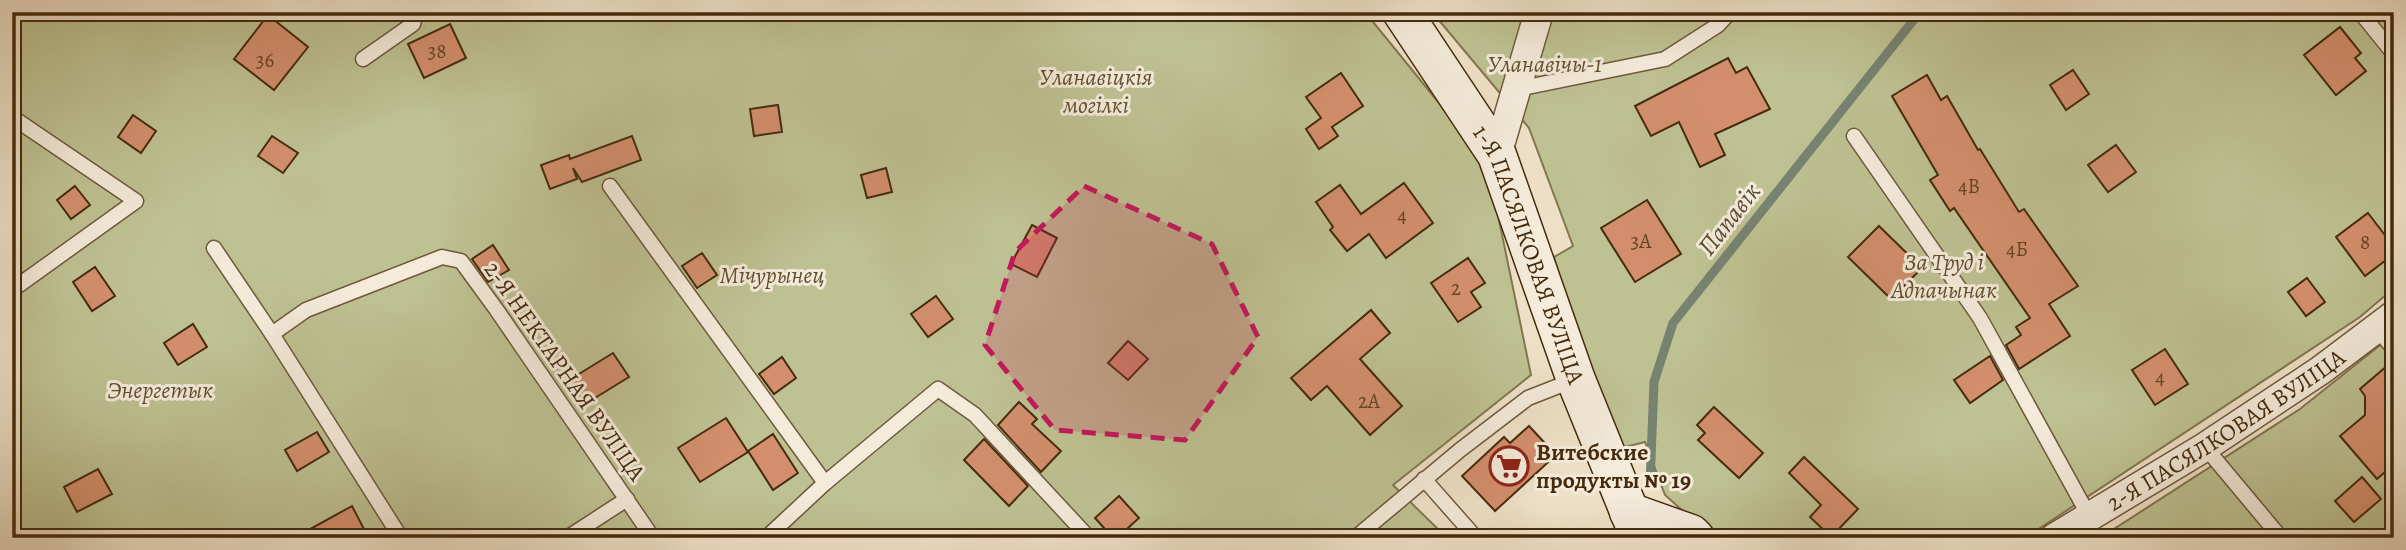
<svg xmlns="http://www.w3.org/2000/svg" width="2406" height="550" font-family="Alegreya,serif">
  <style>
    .green { fill: #bec192; stroke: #82764f; stroke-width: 2 }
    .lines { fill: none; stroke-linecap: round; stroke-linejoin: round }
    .stream { stroke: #778371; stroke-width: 9 }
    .building { fill: #d38f6d; stroke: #452b0c; stroke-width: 2 }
    .lane-casing { stroke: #6f583b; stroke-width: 17 }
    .street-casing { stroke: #6f583b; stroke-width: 31 }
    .secondary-casing { stroke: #452b0c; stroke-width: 41 }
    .lane { stroke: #f4ebdb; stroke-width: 14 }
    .street { stroke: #f4ebdb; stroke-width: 28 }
    .secondary { stroke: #f4ebdb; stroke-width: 38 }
    .marked { fill: #c2185b; fill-opacity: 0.2; stroke: #c2185b; stroke-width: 5; stroke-dasharray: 14 9; stroke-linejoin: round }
    .labels { text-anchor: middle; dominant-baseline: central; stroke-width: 6; stroke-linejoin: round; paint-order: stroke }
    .number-label { font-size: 21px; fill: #684424 }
    .park-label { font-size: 24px; font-style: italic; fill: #63502e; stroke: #f4ebdb }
    .street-label { font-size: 24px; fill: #452b0c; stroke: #f4ebdb }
    .poi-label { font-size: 24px; font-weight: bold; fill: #452b0c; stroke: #f4ebdb; text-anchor: start }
    .water-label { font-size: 26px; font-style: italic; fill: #5a5036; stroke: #f4ebdb }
  </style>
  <rect width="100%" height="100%" fill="#eee0c7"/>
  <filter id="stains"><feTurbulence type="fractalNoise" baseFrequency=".00286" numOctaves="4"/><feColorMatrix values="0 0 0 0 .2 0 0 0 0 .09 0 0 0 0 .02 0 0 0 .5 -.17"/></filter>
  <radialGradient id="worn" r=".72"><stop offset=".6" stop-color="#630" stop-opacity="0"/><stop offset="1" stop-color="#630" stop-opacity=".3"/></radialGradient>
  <g class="green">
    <path d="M12,12H1365L1487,162L1531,375L1393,485L1447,538H12Z"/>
    <path d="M1432,12H2394V288L2360,317L2025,538H1713L1665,495L1645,442L1621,448L1589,389L1554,257L1573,246L1529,128Z"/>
    <path d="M2394,334V538H2100L2300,409Z"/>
  </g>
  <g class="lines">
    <g class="stream">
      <path d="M1650,484L1654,382L1673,323L1920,12"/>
      <path d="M1564,538L1568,535"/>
    </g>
  </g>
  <g class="building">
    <path d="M268,15L308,47L274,90L234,59Z"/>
    <path d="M450,24L466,58L424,78L408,44Z"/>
    <path d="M2340,27L2361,53L2355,58L2366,71L2336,95L2304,55Z"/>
    <path d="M1728,58L1736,73L1747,67L1770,109L1715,134L1725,155L1700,167L1679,122L1651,136L1635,106Z"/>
    <path d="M2073,70L2089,94L2066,110L2050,85Z"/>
    <path d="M1341,73L1363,106L1332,127L1338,136L1319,149L1306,129L1321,118L1306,97Z"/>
    <path d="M1927,75L1941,100L1947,96L1978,150L1980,149L2019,212L2024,209L2078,286L2049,304L2070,336L2019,369L2006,345L2021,335L2016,327L2030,318L1954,208L1950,211L1930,180L1938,175L1892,96Z"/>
    <path d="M778,105L782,132L754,136L750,109Z"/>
    <path d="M133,115L156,131L141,153L118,137Z"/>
    <path d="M272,136L298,153L283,173L258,156Z"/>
    <path d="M632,136L641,160L582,182L573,168L577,179L550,189L541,165L569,155L570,159Z"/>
    <path d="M2116,145L2136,172L2108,192L2088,165Z"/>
    <path d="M886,168L892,192L867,198L861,175Z"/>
    <path d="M1404,183L1433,223L1386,258L1369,234L1347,251L1330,230L1333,227L1316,202L1340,185L1361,214Z"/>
    <path d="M75,186L90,205L71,219L57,200Z"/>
    <path d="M1647,200L1681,254L1635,282L1601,228Z"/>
    <path d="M2368,213L2394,247V254L2365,276L2336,237Z"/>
    <path d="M1032,225L1057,238L1037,277L1011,264Z"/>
    <path d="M1879,226L1922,268L1891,299L1848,257Z"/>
    <path d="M493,245L509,270L488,282L472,259Z"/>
    <path d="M702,253L717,275L697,288L682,266Z"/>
    <path d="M1468,258L1485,283L1471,292L1481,307L1458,322L1431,283Z"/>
    <path d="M95,267L115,296L92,311L73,282Z"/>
    <path d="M2307,278L2325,302L2306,316L2288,292Z"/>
    <path d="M936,296L953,319L928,337L911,314Z"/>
    <path d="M1371,310L1390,333L1360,359L1402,406L1370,435L1327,386L1311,400L1291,378Z"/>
    <path d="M193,324L207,347L178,365L164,343Z"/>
    <path d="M1128,341L1148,359L1128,380L1108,363Z"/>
    <path d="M2165,349L2188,384L2155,405L2132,370Z"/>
    <path d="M613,353L629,377L582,406L566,382Z"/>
    <path d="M1990,356L2003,380L1970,403L1954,380Z"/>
    <path d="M782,357L796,378L774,394L759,374Z"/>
    <path d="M2394,360V464L2377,479L2340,436L2365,415V396L2360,389Z"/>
    <path d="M1019,402L1037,419L1032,424L1061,451L1041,472L998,425Z"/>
    <path d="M1714,407L1763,453L1739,478L1698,440L1705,433L1697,425Z"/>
    <path d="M726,418L748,452L700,482L678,448Z"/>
    <path d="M1529,426L1556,455L1495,511L1462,476L1504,437L1510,443Z"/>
    <path d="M317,432L329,452L297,471L285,450Z"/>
    <path d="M773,434L798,473L773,490L748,451Z"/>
    <path d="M984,439L1028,486L1009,506L964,460Z"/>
    <path d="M1804,457L1858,509L1831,537L1810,517L1821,505L1789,473Z"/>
    <path d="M98,469L112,494L77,512L64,487Z"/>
    <path d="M2362,477L2381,499L2354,522L2335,501Z"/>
    <path d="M1119,496L1139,518L1117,538H1113L1095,518Z"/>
    <path d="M352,506L365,531L353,538H294Z"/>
  </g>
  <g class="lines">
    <g class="lane-casing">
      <g id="lane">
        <path d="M2360,12L2394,54"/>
        <path d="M363,59L413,24L416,12"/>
        <path d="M1517,89L1665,59L1718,25L1730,12"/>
        <path d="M12,117L136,201L12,290"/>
        <path d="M1854,136L1980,318L2089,516"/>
        <path d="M610,186L825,483"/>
        <path d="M214,248L272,334L401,538"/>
        <path d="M2376,328L2394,349"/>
        <path d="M272,334L306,310L442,257L461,261L496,309L653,538"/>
        <path d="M2205,447L2281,538"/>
        <path d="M1424,479L1476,538"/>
        <path d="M567,538L627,499"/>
        <path d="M766,538L825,483L938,389L975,415L1089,538"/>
        <path d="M1355,538L1460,450L1528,398L1574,380"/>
      </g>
    </g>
    <g class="street-casing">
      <g id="street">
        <path d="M1497,155L1539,12"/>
        <path id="s1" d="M2054,538L2205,447L2321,370L2394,315"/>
      </g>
    </g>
    <g class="secondary-casing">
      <g id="secondary">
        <path id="s2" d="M1402,12L1497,155L1576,380L1640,538"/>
        <path d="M1629,512L1691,534L1695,538"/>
      </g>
    </g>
    <use href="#lane" class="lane"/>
    <use href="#street" class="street"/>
    <use href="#secondary" class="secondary"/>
  </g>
  <path class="marked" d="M1084,186L1212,244L1258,337L1185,440L1055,430L985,345L1015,252Z"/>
  <defs>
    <g id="supermarket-ring" transform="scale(2.0125)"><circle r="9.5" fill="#f4ebdb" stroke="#8f2418" stroke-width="1.5"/><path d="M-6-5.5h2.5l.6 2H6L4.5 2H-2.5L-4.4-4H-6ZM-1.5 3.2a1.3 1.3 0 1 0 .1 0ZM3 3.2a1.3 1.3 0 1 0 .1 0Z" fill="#8f2418"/></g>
  </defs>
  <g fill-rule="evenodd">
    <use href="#supermarket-ring" x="1509" y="466"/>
  </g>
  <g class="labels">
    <g class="number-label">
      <text x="437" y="51">38</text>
      <text x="265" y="60">36</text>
      <text x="1969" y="186">4В</text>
      <text x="1402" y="215">4</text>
      <text x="1641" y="241">3А</text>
      <text x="2365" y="242">8</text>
      <text x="2017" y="249">4Б</text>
      <text x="1456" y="288">2</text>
      <text x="2160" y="377">4</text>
      <text x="1369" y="401">2А</text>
    </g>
    <g class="park-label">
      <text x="1545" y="64">Уланавічы-1</text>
      <text x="1096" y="77">Уланавіцкія<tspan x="1096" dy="28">могілкі</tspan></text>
      <text x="1944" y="262">За Труд і<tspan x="1944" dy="28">Адпачынак</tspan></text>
      <text x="772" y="275">Мічурынец</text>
      <text x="160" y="390">Энергетык</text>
    </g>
    <g class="street-label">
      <text stroke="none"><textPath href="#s2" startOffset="276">1-Я ПАСЯЛКОВАЯ ВУЛІЦА</textPath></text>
      <text transform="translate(565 371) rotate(55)">2-Я НЕКТАРНАЯ ВУЛІЦА</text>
      <text stroke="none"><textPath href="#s1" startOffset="203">2-Я ПАСЯЛКОВАЯ ВУЛІЦА</textPath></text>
    </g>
    <g class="poi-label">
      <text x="1536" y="452">Витебские<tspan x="1536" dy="28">продукты № 19</tspan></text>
    </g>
    <g class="water-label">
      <text transform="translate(1729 219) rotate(-52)">Папавік</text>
    </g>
  </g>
  <rect width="2406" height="550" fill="none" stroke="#eee0c7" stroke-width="42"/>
  <rect x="14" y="14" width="2378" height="522" fill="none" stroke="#452b0c" stroke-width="3.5"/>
  <rect x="21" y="21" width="2364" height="508" fill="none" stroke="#452b0c" stroke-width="2"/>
  <rect width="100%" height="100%" filter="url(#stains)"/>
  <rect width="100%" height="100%" fill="url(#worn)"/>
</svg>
